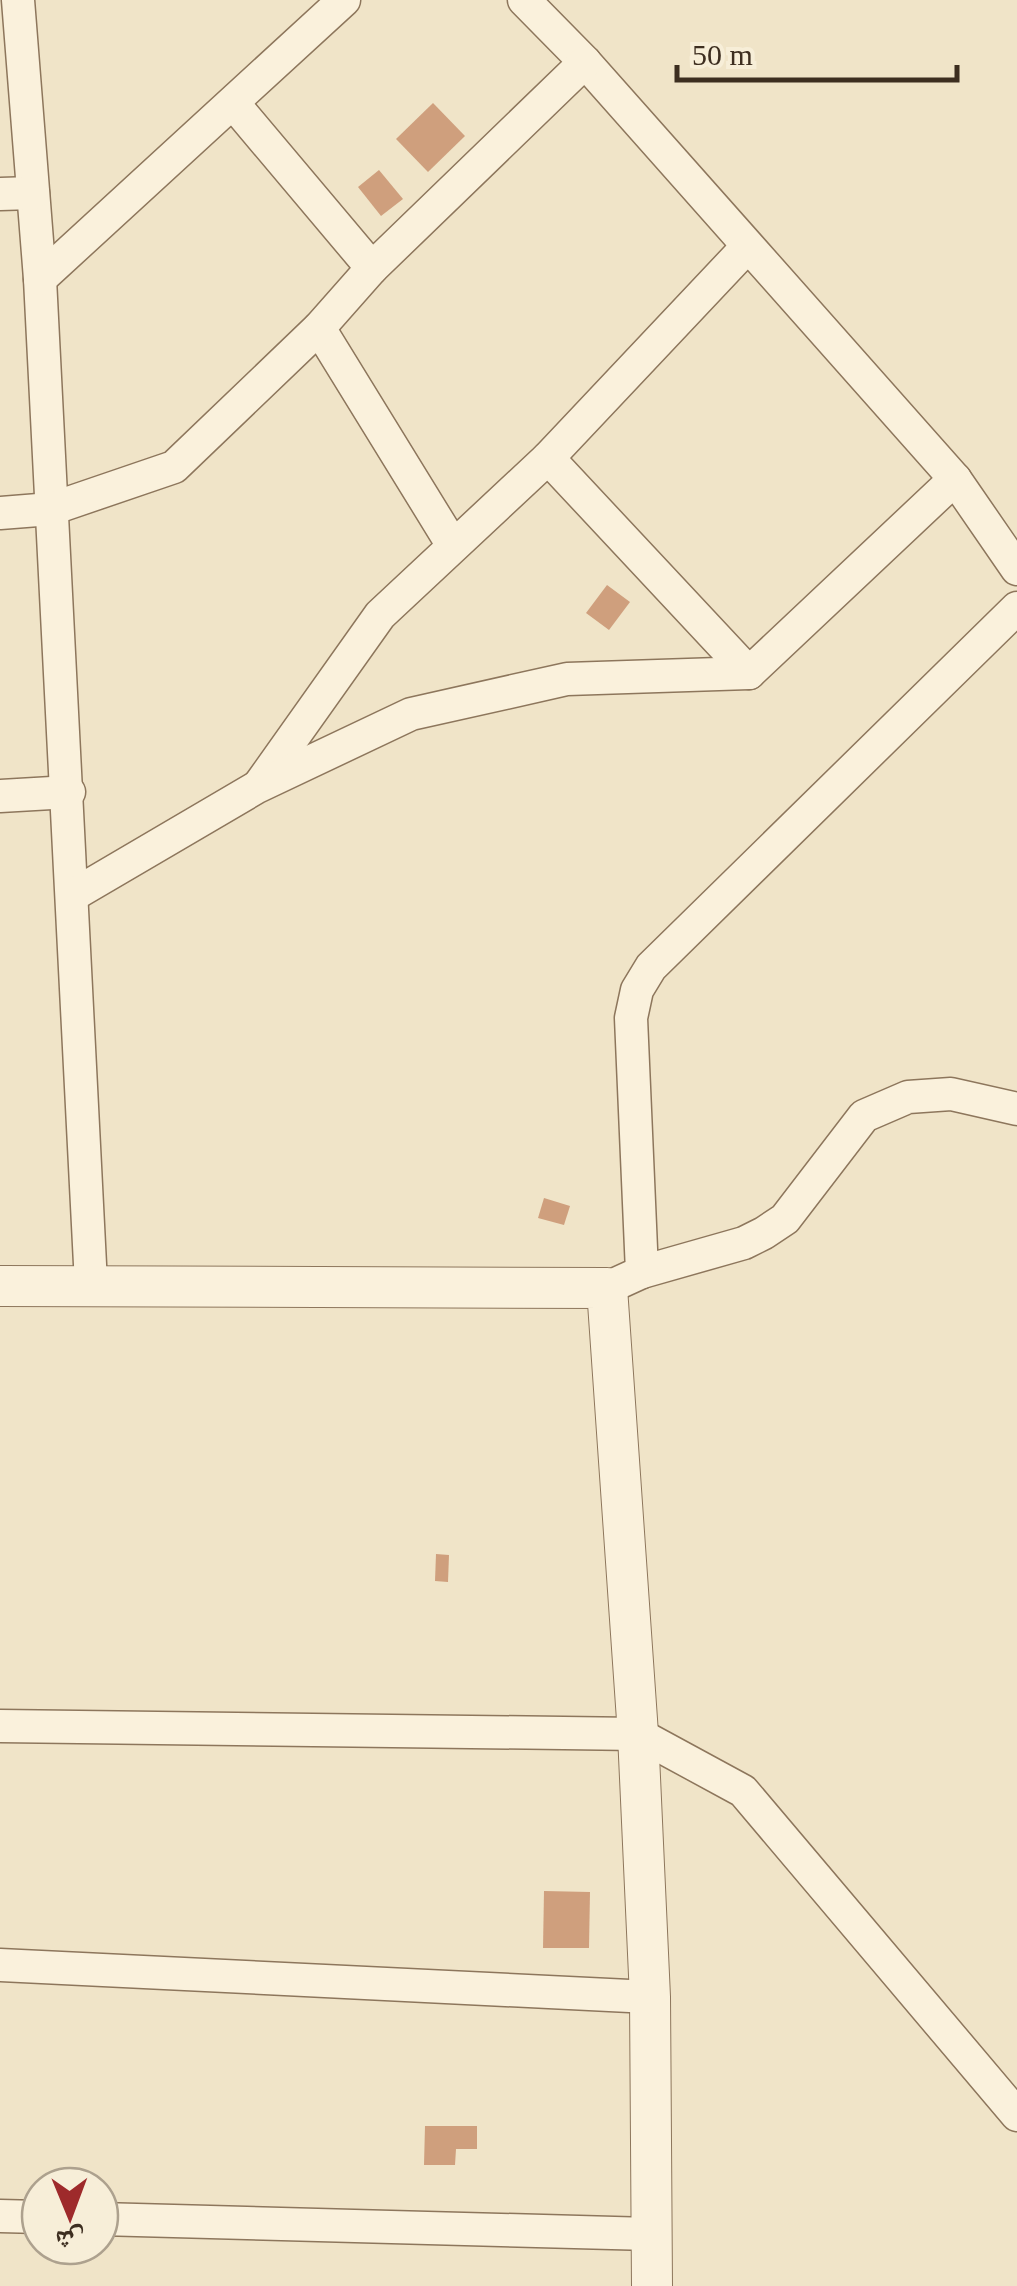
<svg xmlns="http://www.w3.org/2000/svg" width="1017" height="2286" font-family="'Times New Roman','Noto Naskh Arabic',serif">
  <style>
    .building { fill: #cf9f7d }
    .lines { fill: none; stroke-linecap: round; stroke-linejoin: round }
    .minor-casing { stroke: #8d765c; stroke-width: 35 }
    .tertiary-casing { stroke: #8d765c; stroke-width: 42 }
    .minor { stroke: #faf1dc; stroke-width: 32 }
    .tertiary { stroke: #faf1dc; stroke-width: 40 }
  </style>
  <rect width="100%" height="100%" fill="#f0e4c8"/>
  <g class="building">
    <path d="M433,103L465,136L428,172L396,139Z"/>
    <path d="M379,170L403,199L381,216L358,187Z"/>
    <path d="M607,585L630,602L609,630L586,613Z"/>
    <path d="M544,1198L570,1206L564,1225L538,1218Z"/>
    <path d="M436,1554L449,1555L448,1582L435,1581Z"/>
    <path d="M544,1891L590,1892L589,1948H543Z"/>
    <path d="M425,2126H477V2149H456L455,2165H424Z"/>
  </g>
  <g class="lines">
    <g class="minor-casing">
      <g id="minor">
        <path d="M18,0L40,279L91,1284"/>
        <path d="M524,0L585,62L955,479L1017,569"/>
        <path d="M233,103L372,268"/>
        <path d="M0,194L33,193"/>
        <path d="M40,279L344,0"/>
        <path d="M319,328L452,544"/>
        <path d="M548,458L749,673"/>
        <path d="M0,513L51,509L174,467L319,328L372,268L585,62"/>
        <path d="M260,784L380,615L548,458L747,247"/>
        <path d="M0,796L69,792"/>
        <path d="M73,895L257,787L411,714L567,679L749,673L955,479"/>
        <path d="M642,1272L744,1243L764,1233L785,1219L864,1116L908,1097L951,1094L1017,1109"/>
        <path d="M607,1288L642,1272L631,1018L637,990L651,967L1017,608"/>
        <path d="M0,1726L638,1734L743,1791L1017,2115"/>
        <path d="M0,1965L650,1997"/>
        <path d="M0,2216L40,2217"/>
        <path d="M100,2219L650,2234"/>
      </g>
    </g>
    <g class="tertiary-casing">
      <path id="tertiary" d="M0,1286L607,1288L638,1734L650,1997L652,2286"/>
    </g>
    <use href="#minor" class="minor"/>
    <use href="#tertiary" class="tertiary"/>
  </g>
  <g transform="translate(70 2216) rotate(179)"><circle r="48" fill="#f7eed8" stroke="#ada18e" stroke-width="2.5"/>
  <path d="M0-8L18 38L0 25L-18 38Z" fill="#9e2a2b"/>
  <text y="-15" font-size="28" font-weight="bold" text-anchor="middle" fill="#3d2e20">ش</text>
  </g>
  <path d="M677 65v15h280v-15" fill="none" stroke="#3d2e20" stroke-width="5"/>
  <text x="692" y="65" font-size="30" fill="#3d2e20" stroke="#f7eed8" stroke-width="8" paint-order="stroke">50 m</text>
</svg>
